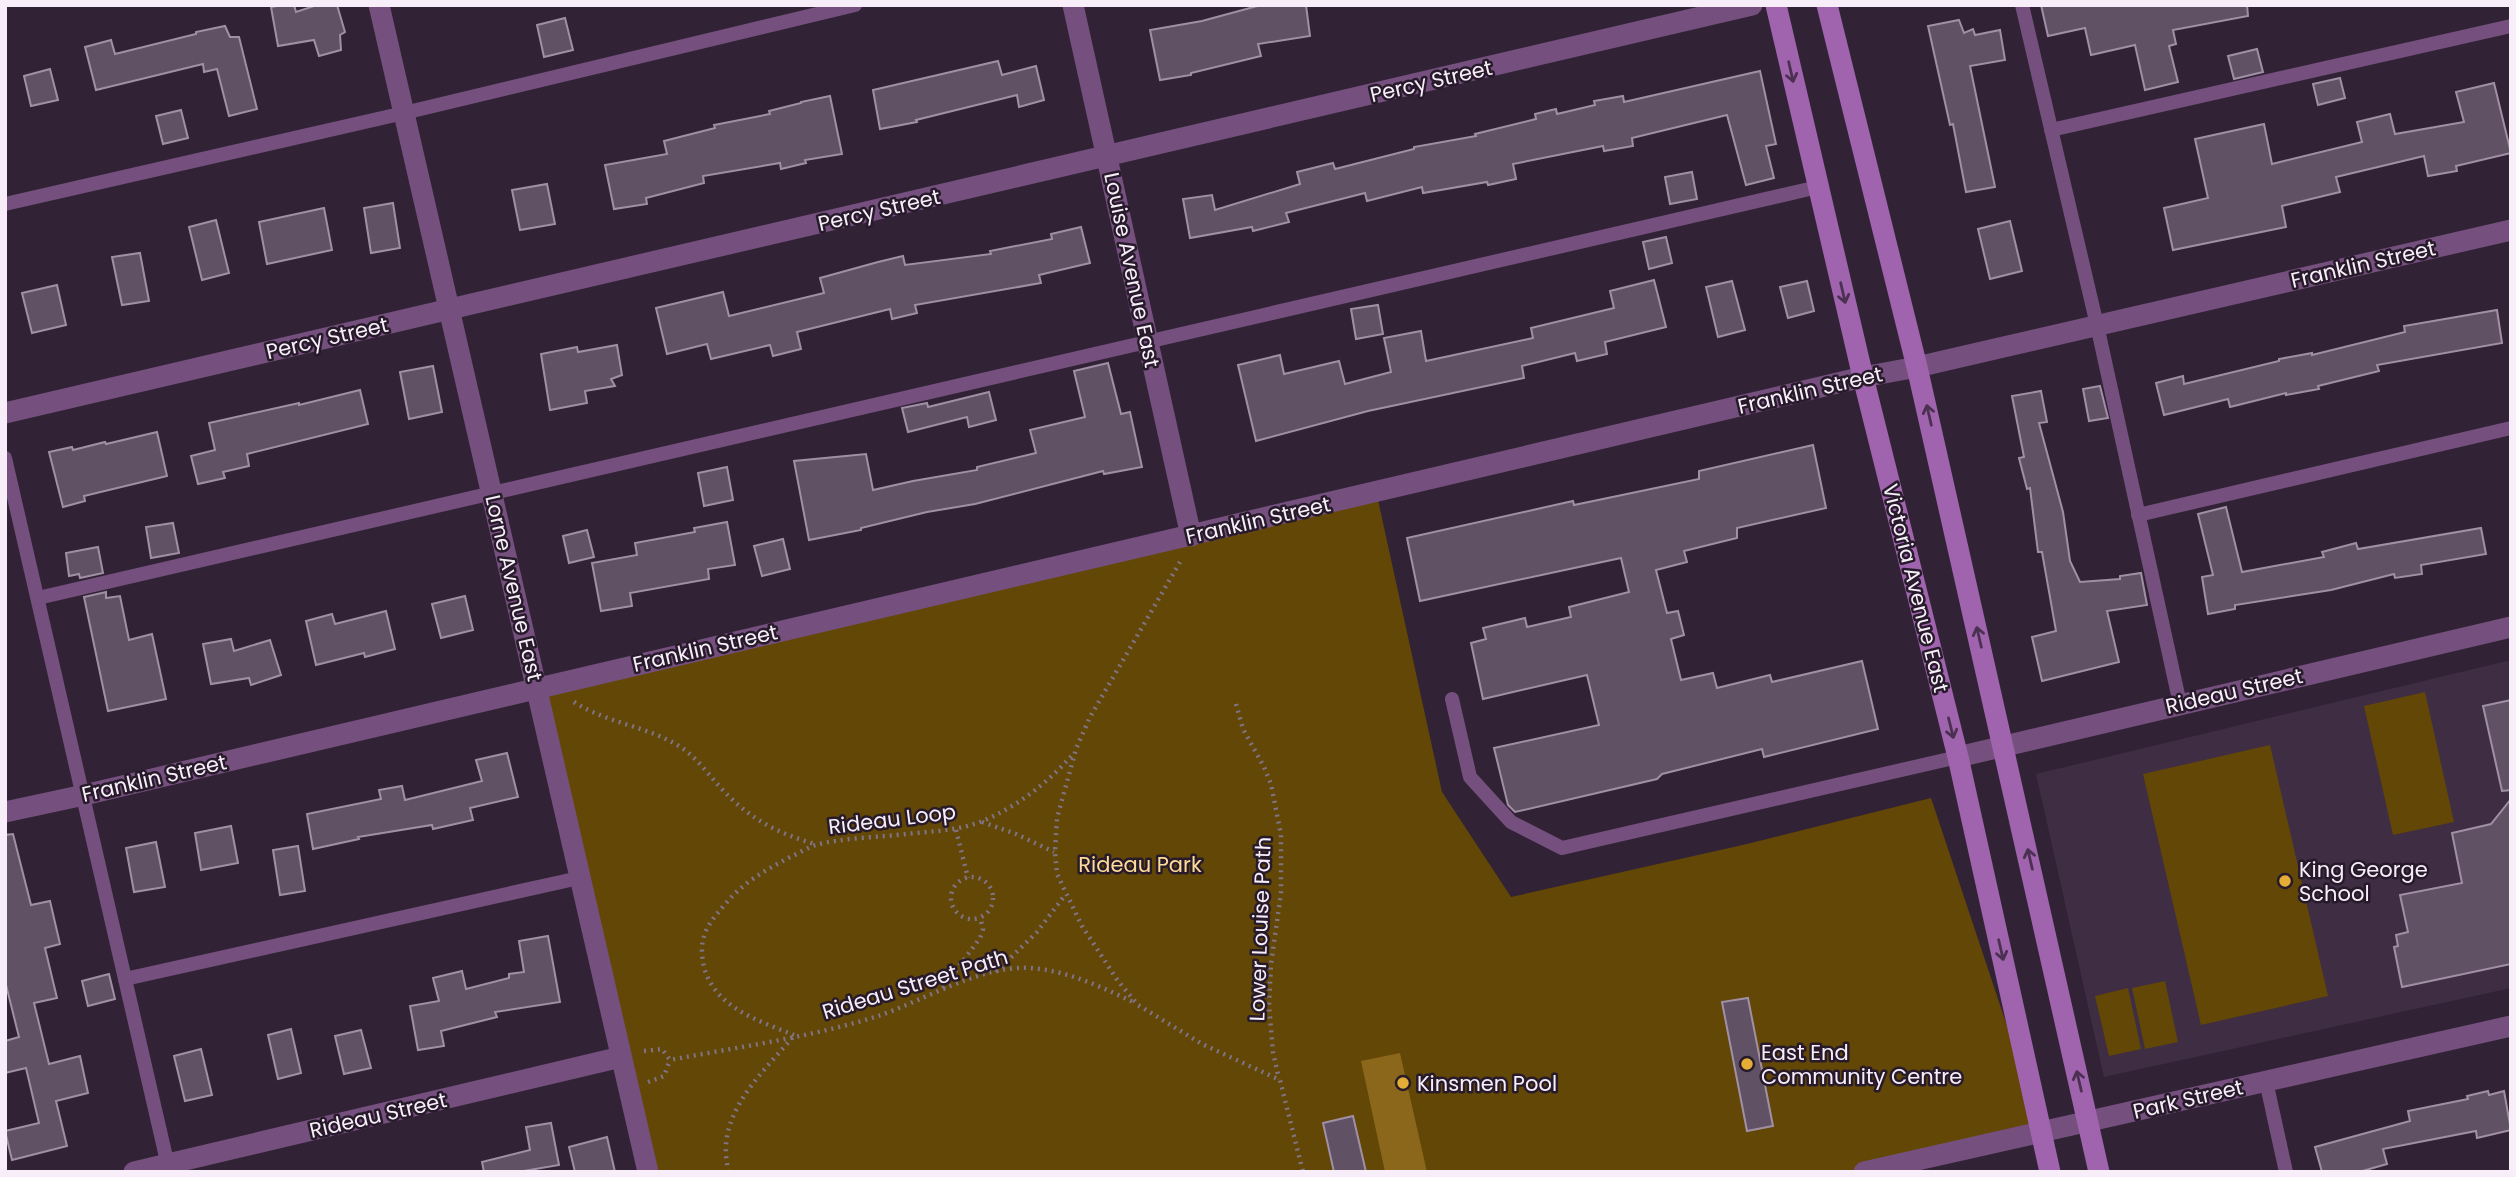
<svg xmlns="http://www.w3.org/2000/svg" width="2516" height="1177" font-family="Poppins,sans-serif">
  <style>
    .built { fill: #3f2d44 }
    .green { fill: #624706 }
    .water { fill: #8a671b }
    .building { fill: #615165; stroke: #a190a5; stroke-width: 2 }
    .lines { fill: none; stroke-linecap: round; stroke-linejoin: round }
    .path { stroke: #807484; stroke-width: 4.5; stroke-dasharray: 2 5; stroke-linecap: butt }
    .lane { stroke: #75507e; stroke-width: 14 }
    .street { stroke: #75507e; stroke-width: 21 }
    .secondary { stroke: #9f64ad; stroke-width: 21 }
    .oneway { stroke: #4b3051 }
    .poi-dot { fill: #e4ad35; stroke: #271a2a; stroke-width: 2.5 }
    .labels { text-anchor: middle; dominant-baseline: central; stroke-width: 5; stroke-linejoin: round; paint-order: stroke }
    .street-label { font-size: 21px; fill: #f7eef9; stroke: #271a2a }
    .park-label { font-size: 21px; fill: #fedb98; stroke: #271a2a }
    .poi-label { font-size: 21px; fill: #f7eef9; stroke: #271a2a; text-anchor: start }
  </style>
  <rect width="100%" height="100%" fill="#312335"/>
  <path class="built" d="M2511,660V988L2104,1077L2036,774Z"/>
  <g class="green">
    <path d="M1376,491L1442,792L1511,897L1747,844L1931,798L2042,1131L1864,1172H648L537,687Z"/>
    <path d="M2425,692L2454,822L2393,835L2364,706Z"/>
    <path d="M2270,745L2328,996L2201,1025L2143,774Z"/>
    <path d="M2165,981L2178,1042L2145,1049L2132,988Z"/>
    <path d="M2128,988L2141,1049L2109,1056L2095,996Z"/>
  </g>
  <path class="water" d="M1400,1053L1427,1172H1385L1361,1061Z"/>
  <g class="building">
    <path d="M283,5H294L296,12L317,5H337L345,32L340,35L341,50L319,56L314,40L278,46L271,7Z"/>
    <path d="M1261,5H1306L1310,36L1258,44L1261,56L1191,73V75L1160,80L1150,30L1202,21Z"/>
    <path d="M2041,5H2247L2248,16L2173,30L2176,44L2169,46L2178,82L2145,90L2135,45L2091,55L2085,28L2048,36Z"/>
    <path d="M565,18L573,50L544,57L537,25Z"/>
    <path d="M1959,20L1964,33L1973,29L1975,35L2000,30L2005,60L1970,66L1995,187L1966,192L1953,124L1950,125L1928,26Z"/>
    <path d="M225,26L230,37H239L257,109L229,116L217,69L204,72L203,64L96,90L85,47L111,40L115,54L196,34V32Z"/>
    <path d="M2257,49L2263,72L2234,79L2228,56Z"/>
    <path d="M998,61L1002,75L1036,66L1044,100L1019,107L1017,95L916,120L917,122L880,129L873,90Z"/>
    <path d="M50,69L58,100L31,106L24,76Z"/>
    <path d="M1760,71L1776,144L1766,146L1774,178L1746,185L1727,115L1632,138L1633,146L1604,151L1603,146L1513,164L1516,179L1488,185L1487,182L1423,193L1422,187L1367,201L1365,193L1286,213L1289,222L1253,231L1252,227L1190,238L1183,199L1212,195L1215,210L1300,184L1297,172L1333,163L1335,169L1414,149V147L1476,136L1475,134L1536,119L1535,114L1556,109L1557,114L1595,105L1594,101L1623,96L1624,102Z"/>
    <path d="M2340,78L2345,98L2318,105L2313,84Z"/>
    <path d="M2494,83L2511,153L2456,166L2457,171L2428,176L2424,156L2336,177L2340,192L2282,206L2286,227L2173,250L2164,208L2208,198L2195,139L2264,124L2272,164L2362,142L2357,122L2390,114L2395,134L2464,122L2456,92Z"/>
    <path d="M830,96L842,154L805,160L806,163L781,169L780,163L703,176L704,183L646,198L647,204L614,209L605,165L667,154L664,141L715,128L714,125L770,114L769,111L801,103V102Z"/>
    <path d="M181,110L188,138L163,144L156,116Z"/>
    <path d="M1692,172L1697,199L1670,204L1665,177Z"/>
    <path d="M547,184L555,224L520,230L512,190Z"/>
    <path d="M393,203L400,248L371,253L364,208Z"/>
    <path d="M324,208L332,250L267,264L259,222Z"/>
    <path d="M216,220L229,273L202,280L189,227Z"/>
    <path d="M2010,221L2022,271L1990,279L1978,229Z"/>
    <path d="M1081,227L1090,263L1039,275L1041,283L915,305L917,313L892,319L890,309L797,332L801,349L773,356L770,345L711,359L707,344L667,354L656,308L723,292L729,316L824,293L820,278L878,262L903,256L905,265L991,254L990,251L1052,239L1051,234Z"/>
    <path d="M1666,237L1672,263L1649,269L1643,242Z"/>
    <path d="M140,253L149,301L122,305L112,257Z"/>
    <path d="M1654,280L1666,327L1605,342L1607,354L1577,361L1575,353L1522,366L1524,378L1368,411L1256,441L1238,365L1280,355L1284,374L1339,361L1345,384L1391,372L1384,338L1421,331L1426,361L1533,338L1531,328L1614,308L1610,291Z"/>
    <path d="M1732,281L1745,330L1718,337L1706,287Z"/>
    <path d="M1807,281L1814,311L1788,318L1780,287Z"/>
    <path d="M57,285L66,325L32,333L22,293Z"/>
    <path d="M1378,305L1383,334L1356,339L1351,309Z"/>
    <path d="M2497,310L2502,343L2377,365L2379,371L2318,386L2319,389L2286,395V393L2230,407L2228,399L2164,415L2156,383L2183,376L2184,384L2279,361V359L2312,353V355L2405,332L2404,326Z"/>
    <path d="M617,345L622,375L611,379L615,386L585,391L587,403L550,410L541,354L577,347L578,352Z"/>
    <path d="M1108,363L1121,414L1130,412L1142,467L1104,474L1103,471L975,504L927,512L861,528V530L809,540L794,461L866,454L873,490L913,481L977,470V467L1036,453L1030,430L1085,417L1074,371Z"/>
    <path d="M433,366L442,412L409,419L400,372Z"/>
    <path d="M2100,386L2108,418L2089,421L2083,389Z"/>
    <path d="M360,390L368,424L247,454L249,466L223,472L225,478L198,484L191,456L215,450L209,423L299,403V405Z"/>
    <path d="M2041,391L2047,422L2039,423L2063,512L2070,561L2080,582L2120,579V576L2141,573L2147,605L2107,611L2119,662L2042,681L2032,637L2056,631L2042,552H2038L2030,488L2027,489L2019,458L2024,457L2012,396Z"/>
    <path d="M989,392L996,420L969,427L967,417L908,432L902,408L927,403L928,407Z"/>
    <path d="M157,432L167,476L84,496L85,501L63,507L49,452L72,447L73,450L105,442L106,444Z"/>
    <path d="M1813,445L1826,508L1737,528V538L1684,551L1687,562L1656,570L1667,613L1678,611L1684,635L1671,639L1681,680L1713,673L1717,688L1770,675L1772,682L1862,661L1878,729L1764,757L1762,749L1662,774L1657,779L1515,812L1508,805L1494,748L1599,725L1587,675L1483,699L1471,643L1486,639L1483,628L1525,618L1527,627L1571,617L1569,607L1629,592L1621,558L1420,601L1407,538L1573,501L1574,505L1699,479V471Z"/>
    <path d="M727,467L733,500L704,506L698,473Z"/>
    <path d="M2226,507L2242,572L2324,557L2322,552L2356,543L2358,549L2481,528L2486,554L2421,565L2422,574L2395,578L2394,574L2331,590L2235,605V609L2208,614L2202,577L2213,575L2198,514Z"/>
    <path d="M727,522L735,565L708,569L709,579L630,593L632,606L601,611L592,563L637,555L635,543L695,532L694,528Z"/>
    <path d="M173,523L179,553L151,558L146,527Z"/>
    <path d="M587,530L594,557L569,563L563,536Z"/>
    <path d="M783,539L790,569L762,576L754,546Z"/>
    <path d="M98,547L103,573L80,578L79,574L69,576L66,553Z"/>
    <path d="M106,592V598L120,596L129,640L152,634L166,699L108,711L84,597Z"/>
    <path d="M465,596L473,630L441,638L432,604Z"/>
    <path d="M386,611L395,649L365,657L364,653L316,665L306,621L332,614L335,624Z"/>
    <path d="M231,639L234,651L270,640L281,675L251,685L249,678L211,684L203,644Z"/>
    <path d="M2511,700V790L2502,791L2483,706Z"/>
    <path d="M507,753L518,797L470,808L473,820L433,829L432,825L358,837L359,839L313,849L307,814L381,799L379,790L402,786L405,800L482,781L476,760Z"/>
    <path d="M2511,799V964L2402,987L2394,947L2398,946L2396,935L2408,932L2400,895L2462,883L2452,833L2491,824Z"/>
    <path d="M231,826L238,863L201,870L195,833Z"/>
    <path d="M13,834L31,905L50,901L60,944L45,948L57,998L34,1003L49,1064L80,1056L88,1093L56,1101L67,1146L12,1160L5,1131L39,1123L26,1068L5,1073V1041L19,1037L5,981V835Z"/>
    <path d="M156,842L165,887L134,892L126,848Z"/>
    <path d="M298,846L305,891L280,895L273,850Z"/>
    <path d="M548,936L560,1002L495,1012L497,1017L441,1031L444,1046L418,1050L410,1006L439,1001L433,978L462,971L466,989L509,978V974L524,972L519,941Z"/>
    <path d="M109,974L115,999L88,1006L82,981Z"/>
    <path d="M1748,998L1773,1126L1747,1131L1722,1002Z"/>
    <path d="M291,1029L301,1073L278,1079L268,1035Z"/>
    <path d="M361,1030L371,1068L344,1074L335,1036Z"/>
    <path d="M201,1049L212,1095L185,1101L174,1056Z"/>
    <path d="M2488,1091L2489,1095L2504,1091L2511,1130L2477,1138L2476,1131L2383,1149L2387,1164L2359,1172H2322L2315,1147L2410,1121L2408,1111L2468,1099L2467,1096Z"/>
    <path d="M1353,1116L1366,1172H1334L1323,1123Z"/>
    <path d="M551,1123L559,1165L518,1172H484L482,1162L530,1150L526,1127Z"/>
    <path d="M607,1137L615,1172H575L569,1147Z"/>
  </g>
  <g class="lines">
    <g class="path">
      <path d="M1180,562L1090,717L1076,749L1057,818L1055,852L1057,874L1082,926L1118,981L1138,1005L1202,1044L1280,1080L1303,1172"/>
      <path d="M574,702C608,724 649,726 682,748C697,758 708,774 720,787C747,817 776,833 815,844"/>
      <path d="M1236,704L1243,729L1264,767L1271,784L1281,835V893L1271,964L1269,1005L1273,1052L1279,1079"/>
      <path d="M982,822L1016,834L1054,852"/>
      <path d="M956,830L968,878"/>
      <circle cx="972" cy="898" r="21"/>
      <path d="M996,972L1037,932L1065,895"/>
      <path d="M943,988L980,938L983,929L980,917"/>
      <path d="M794,1035C754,1019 704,1004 702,952C701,931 714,917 727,902C746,880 768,869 792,856C800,853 808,847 816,845C840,838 881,837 907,834C932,831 956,831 980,822C1016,808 1049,782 1074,753"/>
      <path d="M644,1051L662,1049L670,1060C738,1047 812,1037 878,1016C923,1001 981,965 1029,968C1066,970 1102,987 1135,1003"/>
      <path d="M648,1082L664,1076L670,1060"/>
      <path d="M729,1172C713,1117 761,1074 794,1036"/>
    </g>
    <g class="lane">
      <path d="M2022,5L2097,325L2180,704"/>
      <path d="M2051,130L2511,26"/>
      <path d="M5,204L404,113L855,5"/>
      <path d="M5,458L169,1170"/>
      <path d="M2138,515L2511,428"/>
      <path d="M38,598L1818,187"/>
      <path d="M1452,699L1470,777L1511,822L1562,848L1958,757"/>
      <path d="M125,979L579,878"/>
      <path d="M2266,1081L2286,1172"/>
    </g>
    <g class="street">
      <path d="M379,5L648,1172"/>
      <path d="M1073,5L1191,536"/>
      <path d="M5,413L1752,5"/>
      <path d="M1958,757L2511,627"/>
      <path d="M5,812L84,795L1863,377L1917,367L2511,230"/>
      <path d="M134,1172L621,1057"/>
      <path d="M1864,1172L2511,1026"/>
    </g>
    <g class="secondary">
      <path d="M1776,5L1863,377L1958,757L2050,1172"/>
      <path d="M1827,5L1917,367L2099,1172"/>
    </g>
  </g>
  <defs><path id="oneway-shaft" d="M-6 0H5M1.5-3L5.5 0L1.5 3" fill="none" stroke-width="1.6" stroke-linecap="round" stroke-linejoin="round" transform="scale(1.75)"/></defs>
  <g class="oneway">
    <use href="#oneway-shaft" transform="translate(1791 72) rotate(77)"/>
    <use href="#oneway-shaft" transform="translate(1843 293) rotate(77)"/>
    <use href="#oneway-shaft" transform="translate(1929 415) rotate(-103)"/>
    <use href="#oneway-shaft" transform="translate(1979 637) rotate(-103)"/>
    <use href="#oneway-shaft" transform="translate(1951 728) rotate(76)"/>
    <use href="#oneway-shaft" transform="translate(2030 859) rotate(-103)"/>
    <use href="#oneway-shaft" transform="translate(2001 950) rotate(77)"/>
    <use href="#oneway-shaft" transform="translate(2079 1081) rotate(-103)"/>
  </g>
  <g class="poi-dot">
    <circle cx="2285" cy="881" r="7"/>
    <circle cx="1747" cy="1064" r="7"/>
    <circle cx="1403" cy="1083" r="7"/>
  </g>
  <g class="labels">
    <g class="street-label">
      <text transform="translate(1431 81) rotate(-13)">Percy Street</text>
      <text transform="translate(879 210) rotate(-13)">Percy Street</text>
      <text transform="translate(2363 264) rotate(-13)">Franklin Street</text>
      <text transform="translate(1132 270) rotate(78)">Louise Avenue East</text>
      <text transform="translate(327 338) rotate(-13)">Percy Street</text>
      <text transform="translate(1810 390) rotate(-13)">Franklin Street</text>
      <text transform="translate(1258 520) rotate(-13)">Franklin Street</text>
      <text transform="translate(514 588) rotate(77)">Lorne Avenue East</text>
      <text transform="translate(1916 588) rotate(76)">Victoria Avenue East</text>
      <text transform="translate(705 648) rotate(-13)">Franklin Street</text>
      <text transform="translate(2234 691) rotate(-13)">Rideau Street</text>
      <text transform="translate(154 778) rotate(-13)">Franklin Street</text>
      <text transform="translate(892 819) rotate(-7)">Rideau Loop</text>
      <text transform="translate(1260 929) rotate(-88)">Lower Louise Path</text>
      <text transform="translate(915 984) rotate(-17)">Rideau Street Path</text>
      <text transform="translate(2188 1099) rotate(-13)">Park Street</text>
      <text transform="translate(378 1115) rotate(-13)">Rideau Street</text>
    </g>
    <g class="park-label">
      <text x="1140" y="864">Rideau Park</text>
    </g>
    <g class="poi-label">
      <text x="2299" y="869">King George<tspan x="2299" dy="24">School</tspan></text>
      <text x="1761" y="1052">East End<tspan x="1761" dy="24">Community Centre</tspan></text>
      <text x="1417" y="1083">Kinsmen Pool</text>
    </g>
  </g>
  <rect width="2516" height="1177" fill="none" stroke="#f7eef9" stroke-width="14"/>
</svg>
